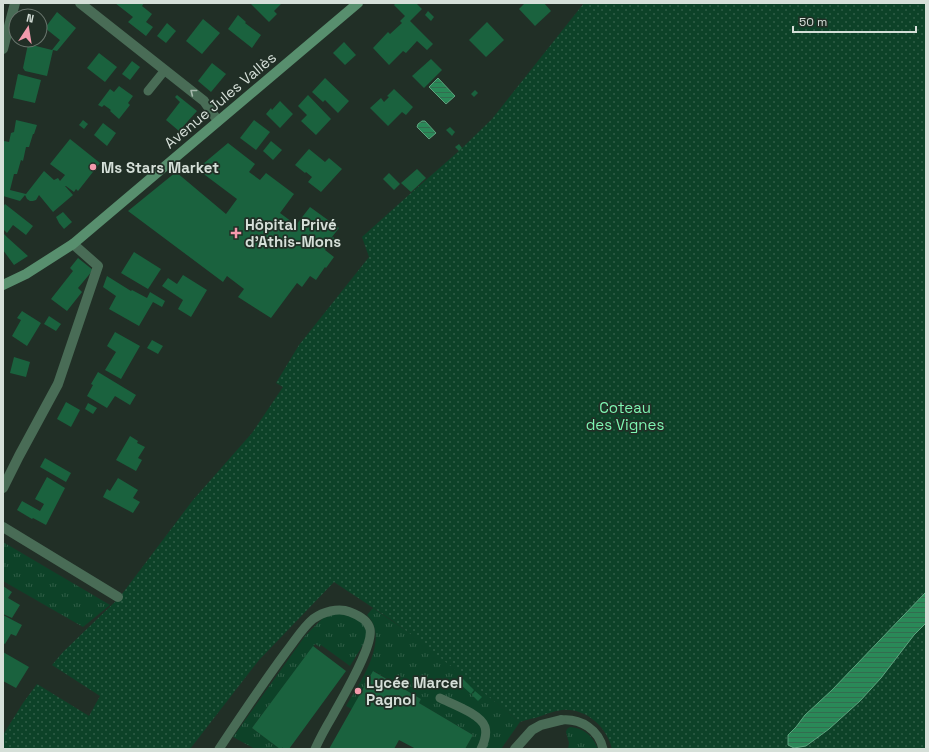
<svg xmlns="http://www.w3.org/2000/svg" width="929" height="752" font-family="'Space Grotesk',sans-serif">
  <style>
    .grass { fill: url(#grass-tufts) }
    .park { fill: url(#park-dots) }
    .water { fill: url(#water-rules); stroke: #5da37e }
    .building { fill: #1a623e }
    .lines { fill: none; stroke-linecap: round; stroke-linejoin: round }
    .service { stroke: #496c56; stroke-width: 9 }
    .minor { stroke: #496c56; stroke-width: 10 }
    .secondary { stroke: #588f6e; stroke-width: 10 }
    .oneway { stroke: #a4b7aa }
    .poi-dot { fill: #f39aac; stroke: #212f26; stroke-width: 1.5 }
    .labels { text-anchor: middle; dominant-baseline: central; stroke-width: 3.5; stroke-linejoin: round; paint-order: stroke }
    .street-label { font-size: 15px; fill: #d5dfd8; stroke: #212f26 }
    .poi-label { font-size: 15px; font-weight: bold; fill: #d5dfd8; stroke: #212f26; text-anchor: start }
    .park-label { font-size: 15px; fill: #7ef6b2; stroke: #212f26 }
  </style>
  <defs>
    <pattern id="grass-tufts" width="24" height="20" patternUnits="userSpaceOnUse"><rect width="24" height="20" fill="#0d4228"/><path d="M3 7l-1-3M5 7V3M7 7l1-3M15 17l-1-3M17 17v-4M19 17l1-3" fill="none" stroke="#2f5d46"/></pattern>
    <pattern id="park-dots" width="8" height="8" patternUnits="userSpaceOnUse"><rect width="8" height="8" fill="#0d4228"/><path d="M2 2h.1M6 6h.1" fill="none" stroke="#2f5d46" stroke-width="1.8" stroke-linecap="round"/></pattern>
    <pattern id="water-rules" width="6" height="5" patternUnits="userSpaceOnUse"><rect width="6" height="5" fill="#2a8958"/><path d="M0 2.5h6" fill="none" stroke="#336d4f"/></pattern>
  </defs>
  <rect width="100%" height="100%" fill="#212f26"/>
  <g class="grass">
    <path d="M3,542L110,605L83,627L3,581Z"/>
    <path d="M373,608L417,638L520,722L501,749H465L473,735L419,703L421,699L374,671L352,709L346,706C359,684 391,639 367,615Z"/>
    <path d="M338,613C349,616 369,620 367,635C366,642 354,659 350,666L321,645L320,647L315,644L252,728L280,749H255L233,737L305,636L323,618Z"/>
    <path d="M570,727C584,728 593,736 598,749H568L569,743L566,732L567,729Z"/>
  </g>
  <path class="park" d="M584,3H926V749H612C607,727 586,708 562,710C553,711 544,715 535,718C530,719 525,720 520,722L416,638L390,619L334,582L259,660L190,749H3V735L23,703L37,684L89,716L100,696L52,665L63,652L119,598L193,500L252,433L283,387L276,383L299,345L369,257L362,237L411,193L459,151L492,119Z"/>
  <g class="water">
    <path d="M438,78L455,96L446,104L429,87Z"/>
    <path d="M422,121H425L436,133L429,139L417,127L418,124Z"/>
    <path d="M926,592V623L914,635L881,678L860,701L829,729L806,746L794,748L788,745V735L796,727L805,715L832,690Z"/>
  </g>
  <g class="building">
    <path d="M115,3H144L142,6L152,14L146,22L153,27L146,36L128,22L133,17Z"/>
    <path d="M252,3H282L274,11L277,14L269,22L251,4Z"/>
    <path d="M396,3H416L422,9L410,21L433,44L427,50L417,41L406,53L403,51L389,65L373,48L388,32L390,34L402,23L400,21L405,16L394,5Z"/>
    <path d="M525,3H544L551,11L535,26L519,9Z"/>
    <path d="M428,11L434,17L431,21L425,15Z"/>
    <path d="M57,12L76,28L57,51L53,50L47,76L25,71L23,68L28,44L52,50L60,40L45,28Z"/>
    <path d="M238,15L246,22L245,23L261,35L252,48L228,29Z"/>
    <path d="M203,19L220,33L202,54L186,41Z"/>
    <path d="M487,22L504,40L486,57L469,40Z"/>
    <path d="M167,23L176,31L166,43L157,36Z"/>
    <path d="M344,42L356,55L345,65L333,53Z"/>
    <path d="M99,53L117,67L105,82L87,68Z"/>
    <path d="M431,59L442,70L424,88L412,76Z"/>
    <path d="M132,61L140,67L130,80L122,74Z"/>
    <path d="M212,63L226,74L211,92L198,81Z"/>
    <path d="M18,74L41,80L35,103L13,98Z"/>
    <path d="M325,78L349,101L338,113L325,100L323,102L312,92Z"/>
    <path d="M119,86L133,96L128,103L130,105L119,119L110,111L111,110L104,105L102,107L98,105L110,89L114,92Z"/>
    <path d="M394,89L413,107L406,115L402,112L388,126L370,108L381,98L384,102L389,97L387,96Z"/>
    <path d="M475,90L478,93L474,97L471,94Z"/>
    <path d="M177,95L197,111L179,131L166,120L180,102L175,97Z"/>
    <path d="M308,95L331,119L316,135L301,121L307,115L298,106Z"/>
    <path d="M280,101L293,114L280,128L266,114L271,108L272,110Z"/>
    <path d="M16,120L37,125L34,134H33L29,147H26L23,161L21,160L17,174H14L10,190L26,194L44,171L54,180L58,178L60,181L65,175L50,164L70,139L100,163L78,191L76,189L74,192L66,186H65L73,195L53,212L39,195L36,200L33,201H30L27,199L25,195L20,201L3,196V147L4,141L9,142L11,133L14,132Z"/>
    <path d="M83,120L88,124L84,129L79,125Z"/>
    <path d="M254,120L270,132L256,150L240,138Z"/>
    <path d="M103,123L116,133L107,146L94,135Z"/>
    <path d="M450,127L455,132L452,136L446,130Z"/>
    <path d="M271,141L282,150L273,160L263,151Z"/>
    <path d="M228,143L255,164L249,172L260,180L266,173L294,194L280,213L296,225L310,207L339,228L325,246L327,247L325,250L334,257L326,268L325,267L316,280L310,276L302,287L297,283L271,318L238,297L244,289L227,276L223,282L128,211L176,172L226,214L237,199L197,169Z"/>
    <path d="M459,144L462,148L459,151L455,147Z"/>
    <path d="M309,149L325,162L329,158L342,169L321,192L308,182L312,177L306,172L305,173L295,165Z"/>
    <path d="M417,169L426,178L411,192L401,183Z"/>
    <path d="M389,173L400,184L394,190L383,179Z"/>
    <path d="M5,204L33,226L26,235L13,225L7,233L4,230L3,231V207Z"/>
    <path d="M63,212L72,222L64,229L59,223L56,217Z"/>
    <path d="M3,233L8,238L28,256L14,265L3,250Z"/>
    <path d="M333,237L339,242L337,245L330,240Z"/>
    <path d="M134,252L161,269L148,289L121,273Z"/>
    <path d="M78,258L93,270L78,288L82,292L67,311L51,299L73,271L70,268Z"/>
    <path d="M183,275L207,290L191,317L178,309L183,300L162,286L168,278L177,284Z"/>
    <path d="M107,276L131,291L132,290L147,298L150,292L165,301L162,307L153,302L139,326L109,309L116,296L103,287Z"/>
    <path d="M22,311L41,323L27,346L12,336L21,320L17,318Z"/>
    <path d="M49,316L61,324L56,331L44,324Z"/>
    <path d="M115,332L140,346L121,379L105,370L116,352L107,346Z"/>
    <path d="M152,340L163,346L158,354L147,348Z"/>
    <path d="M14,357L30,362L26,377L10,373Z"/>
    <path d="M98,372L136,395L130,405L115,396L107,408L87,396L93,385L91,384Z"/>
    <path d="M66,402L80,410L71,427L57,419Z"/>
    <path d="M88,403L97,408L93,414L85,409Z"/>
    <path d="M130,436L138,441L137,443L145,447L138,458L142,460L136,471L116,460Z"/>
    <path d="M45,458L71,473L66,482L40,467Z"/>
    <path d="M47,477L65,488L46,525L33,518L32,519L17,510L22,501L40,511L44,504L35,499Z"/>
    <path d="M118,478L138,490L133,498L140,502L133,513L103,497L107,489L110,491Z"/>
    <path d="M3,586L12,592L8,598L20,605L12,618L3,614Z"/>
    <path d="M3,615L22,625L16,636L11,634L5,644L3,643Z"/>
    <path d="M313,646L346,671L289,749H283V747L282,749H280L252,728Z"/>
    <path d="M3,652L29,667L16,688L3,681Z"/>
    <path d="M373,671L421,699L419,703L473,735L465,749H416L399,740L394,749H329Z"/>
    <path d="M463,679L474,690L471,694L459,683Z"/>
    <path d="M475,691L482,697L478,701L472,695Z"/>
  </g>
  <g class="lines">
    <g class="service">
      <path d="M148,91L165,70"/>
      <path d="M440,698C452,704 481,714 485,727C487,734 484,743 481,749"/>
      <path d="M561,720C581,718 599,730 603,749"/>
      <path d="M219,749C241,716 263,683 286,652C294,642 303,627 313,619C323,612 338,607 350,612C358,615 368,620 370,629C374,646 341,700 332,717C326,727 320,738 315,749"/>
    </g>
    <g class="minor">
      <path d="M80,3L204,101L218,121"/>
      <path d="M3,49L15,3"/>
      <path d="M3,488L19,456L58,384L98,266L73,244"/>
      <path d="M3,527L118,597"/>
      <path d="M515,749L532,730L541,725L561,720"/>
    </g>
    <path class="secondary" d="M3,285L26,274L73,244L358,3"/>
  </g>
  <defs><path id="oneway-chevron" d="M-2-3.5L2.5 0L-2 3.5" fill="none" stroke-width="1.6" stroke-linecap="round" stroke-linejoin="round"/></defs>
  <use class="oneway" href="#oneway-chevron" transform="translate(193 92) rotate(-142)"/>
  <g class="poi-dot">
    <circle cx="93" cy="167" r="4"/>
    <path d="M234 227h4v4h4v4h-4v4h-4v-4h-4v-4h4z"/>
    <circle cx="358" cy="691" r="4"/>
  </g>
  <g class="labels">
    <g class="street-label">
      <text transform="translate(220 100) rotate(-40)">Avenue Jules Vallès</text>
    </g>
    <g class="poi-label">
      <text x="101" y="167">Ms Stars Market</text>
      <text x="245" y="224">Hôpital Privé<tspan x="245" dy="17">d'Athis-Mons</tspan></text>
      <text x="366" y="682">Lycée Marcel<tspan x="366" dy="17">Pagnol</tspan></text>
    </g>
    <g class="park-label">
      <text x="625" y="407">Coteau<tspan x="625" dy="17">des Vignes</tspan></text>
    </g>
  </g>
  <rect width="929" height="752" fill="none" stroke="#d5dfd8" stroke-width="8"/>
  <g transform="translate(28 28) rotate(12)"><circle r="19" fill="#212f26" stroke="#69756d"/>
  <path d="M0-3L7 15L0 10L-7 15Z" fill="#f39aac"/>
  <text y="-6" font-size="11" font-weight="bold" text-anchor="middle" fill="#d5dfd8">N</text>
  </g>
  <path d="M793 26v6h123v-6" fill="none" stroke="#d5dfd8" stroke-width="2"/>
  <text x="799" y="26" font-size="12" fill="#d5dfd8" stroke="#212f26" stroke-width="3" paint-order="stroke">50 m</text>
</svg>
